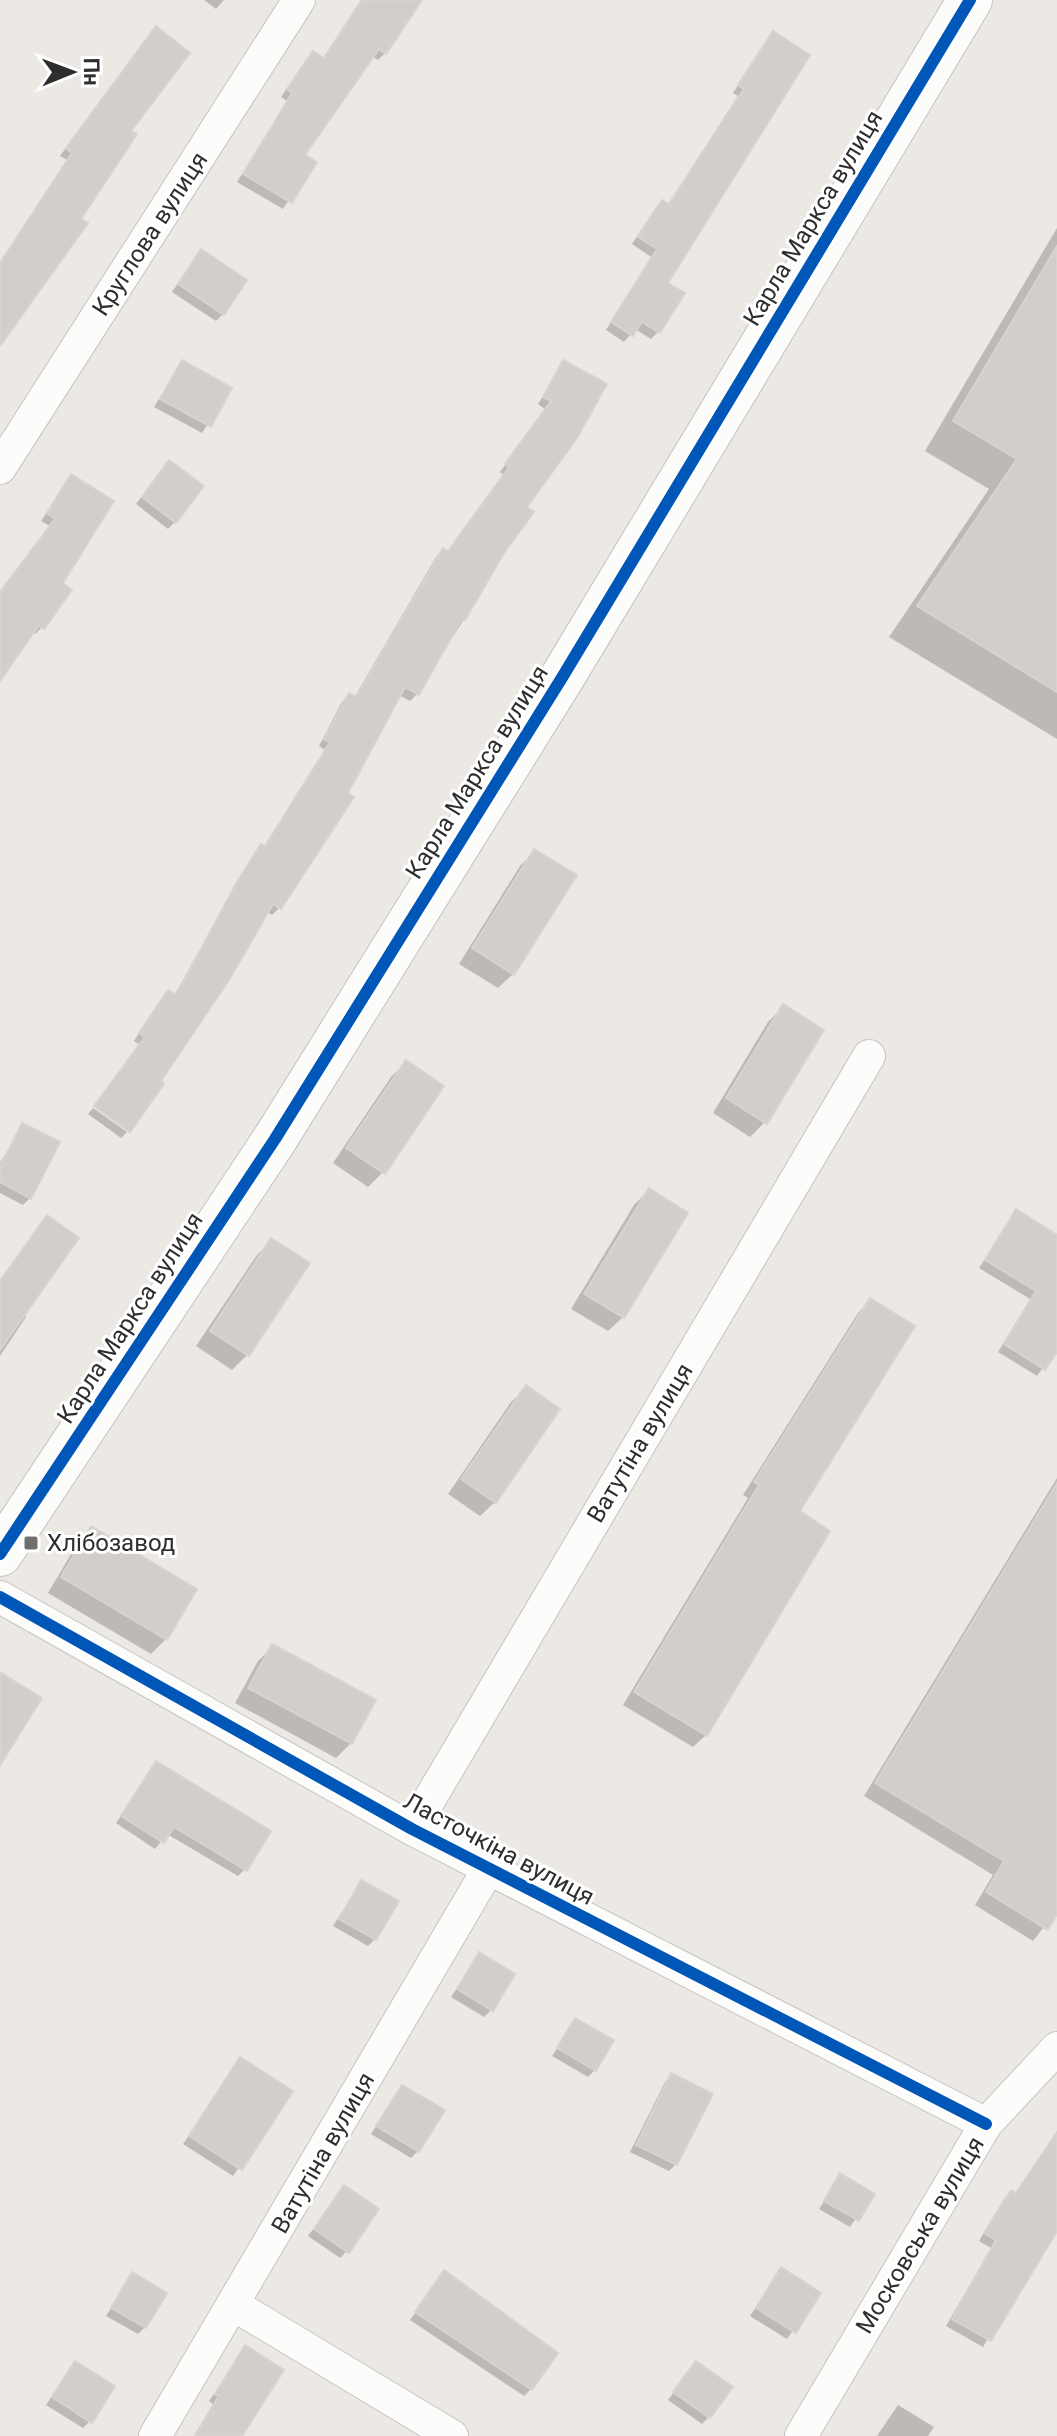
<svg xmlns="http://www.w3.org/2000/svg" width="1057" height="2436" font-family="Roboto,sans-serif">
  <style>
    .shadow { fill: #0003 }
    .building { fill: #d1cecb; stroke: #d7d4d0; stroke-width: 2 }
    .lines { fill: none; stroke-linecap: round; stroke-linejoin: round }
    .street-casing { stroke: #c5c4c5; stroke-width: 34 }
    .secondary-casing { stroke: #c5c4c5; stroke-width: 46 }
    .street { stroke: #fcfcfb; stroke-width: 32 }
    .secondary { stroke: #fcfcfb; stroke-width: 44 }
    .cycleway-casing { stroke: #fff; stroke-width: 17 }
    .cycleway { stroke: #0057b8; stroke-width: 12 }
    .poi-dot { fill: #706f6e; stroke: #fff; stroke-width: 3 }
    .labels { text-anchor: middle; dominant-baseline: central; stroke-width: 6; stroke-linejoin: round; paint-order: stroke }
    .street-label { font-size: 24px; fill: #2e2e2e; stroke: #fff }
    .poi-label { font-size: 24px; fill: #2e2e2e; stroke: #fff; text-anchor: start }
  </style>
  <rect width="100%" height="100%" fill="#ece8e4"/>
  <g class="shadow">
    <path d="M204,0H224L216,9Z"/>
    <path d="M361,0H420L385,53L378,60L372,56L302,156L314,163L283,209L237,182L287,101L281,97L306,60L313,53L322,60Z"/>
    <path d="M773,34L666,283L658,332L651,339L635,329L624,342L606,330L651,257L632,244L655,209L662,202L667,206L738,96L733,93Z"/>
    <path d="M149,36L129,132L0,342V274L20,247L13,243L67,160L60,156Z"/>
    <path d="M1057,228V739L889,637L989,489L925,451Z"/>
    <path d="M195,259L223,314L216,321L172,292Z"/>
    <path d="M182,362L230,389L202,433L154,407Z"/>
    <path d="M564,363L525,508L464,619L417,694L410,701L399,695L346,794L351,797L279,908L272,915L266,911L95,1105L139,1044L134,1041L162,999L169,992L174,996L254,853L264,848L325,750L319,746L342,702L349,695L354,698L436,557L443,550L447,552L504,475L500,472L545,409L538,404Z"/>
    <path d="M162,470L175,522L168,529L136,504Z"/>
    <path d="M71,477L61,584L42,627L35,634L32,631L0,677V596L50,526L41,521Z"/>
    <path d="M535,851L513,974L498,988L459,964L520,866Z"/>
    <path d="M783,1007L765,1122L750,1137L713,1113L768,1022Z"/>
    <path d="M406,1062L383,1172L368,1187L333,1163L391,1077Z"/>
    <path d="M93,1108L127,1132L121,1138L88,1114Z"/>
    <path d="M22,1126L30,1198L23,1205L0,1193V1163Z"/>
    <path d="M649,1190L623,1317L608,1331L571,1309L634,1205Z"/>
    <path d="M1016,1212L1057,1237V1348L1037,1376L998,1352L1030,1299L979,1268Z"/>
    <path d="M272,1240L307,1264L247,1355L232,1370L196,1346L257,1255Z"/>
    <path d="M0,1281L26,1317L0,1356Z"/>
    <path d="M870,1300L798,1511L706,1735L693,1747L623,1705L748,1498L743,1495L858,1313Z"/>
    <path d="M526,1388L495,1502L480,1516L448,1494L511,1402Z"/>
    <path d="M1057,1478V1910L1033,1941L975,1905L993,1875L864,1796Z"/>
    <path d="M92,1529L166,1639L151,1654L48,1593L77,1544Z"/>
    <path d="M273,1646L351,1743L336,1758L235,1703L258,1661Z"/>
    <path d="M157,1764L245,1869L238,1876L167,1834L155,1849L116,1823Z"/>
    <path d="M361,1882L375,1939L368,1946L333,1926Z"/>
    <path d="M479,1955L491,2010L484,2017L451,1997Z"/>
    <path d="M576,2020L595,2070L588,2077L552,2056Z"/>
    <path d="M241,2059L290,2092L233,2176L183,2144Z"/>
    <path d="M672,2075L676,2164L669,2171L630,2152L665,2082Z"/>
    <path d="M402,2087L418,2151L411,2158L371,2134Z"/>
    <path d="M1057,2132V2227L983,2347L946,2326L991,2248L979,2241L1004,2199L1011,2192L1015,2195Z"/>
    <path d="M841,2175L872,2194L850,2227L819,2209Z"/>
    <path d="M344,2188L347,2251L340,2258L308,2236Z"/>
    <path d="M781,2270L819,2293L787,2339L750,2316Z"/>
    <path d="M444,2273L531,2389L524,2396L410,2320Z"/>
    <path d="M132,2275L145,2327L138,2334L106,2316Z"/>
    <path d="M246,2348L240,2436H194L213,2404L209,2401Z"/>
    <path d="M75,2363L90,2421L83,2428L46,2405Z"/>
    <path d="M690,2371L709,2417L702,2424L668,2400Z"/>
    <path d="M898,2405L934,2427L928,2436H877Z"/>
  </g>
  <g class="building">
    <path d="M362,0H422L386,54L379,49L305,155L317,162L292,203L243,174L292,93L287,89L313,51L324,58Z"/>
    <path d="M156,26L190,53L131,131L137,134L81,219L88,223L0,346V263L72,153L66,148Z"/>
    <path d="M773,31L810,55L668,283L685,293L660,333L642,322L633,336L611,322L657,249L638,237L662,200L669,204L744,89L738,85Z"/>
    <path d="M1057,246V692L917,606L1017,459L953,421Z"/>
    <path d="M201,249L247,280L224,315L178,284Z"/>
    <path d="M182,360L232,388L211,427L160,399Z"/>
    <path d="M563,360L607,384L577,438L527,507L534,512L504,553L465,620L462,618L419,695L405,687L348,793L354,797L281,909L273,904L229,980L161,1081L164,1084L130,1132L94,1106L145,1037L139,1033L168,990L176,995L237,882L261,844L265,846L330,742L324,739L349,693L356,697L443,548L448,551L509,467L505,464L551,401L543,397Z"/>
    <path d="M169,460L204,486L176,523L142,497Z"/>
    <path d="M71,474L114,501L63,583L72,590L44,629L39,625L0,681V592L55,519L47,513Z"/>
    <path d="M534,849L577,875L514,975L472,948Z"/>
    <path d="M783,1004L824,1030L767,1124L726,1098Z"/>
    <path d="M406,1060L444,1086L385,1174L346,1148Z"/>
    <path d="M22,1123L60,1142L31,1199L0,1182V1167Z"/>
    <path d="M649,1188L688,1213L624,1318L584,1294Z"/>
    <path d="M1016,1209L1057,1235V1352L1045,1370L1004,1344L1036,1291L985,1260Z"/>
    <path d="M47,1215L79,1238L0,1350V1281Z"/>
    <path d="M271,1238L310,1263L249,1356L210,1331Z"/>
    <path d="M870,1298L915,1326L800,1511L830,1531L707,1736L634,1692L759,1485L754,1482Z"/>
    <path d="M526,1385L560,1409L496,1503L461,1479Z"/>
    <path d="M1057,1483V1914L1048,1930L986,1892L1004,1861L875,1783Z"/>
    <path d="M91,1526L197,1589L167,1640L61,1577Z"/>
    <path d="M272,1644L376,1700L352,1744L248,1688Z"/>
    <path d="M0,1672L42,1698L0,1765Z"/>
    <path d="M156,1761L271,1831L247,1871L174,1827L164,1843L121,1816Z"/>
    <path d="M361,1880L399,1901L376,1940L339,1919Z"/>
    <path d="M479,1952L515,1974L493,2011L457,1989Z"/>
    <path d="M575,2018L614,2040L596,2071L557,2048Z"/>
    <path d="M240,2057L293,2091L242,2170L189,2136Z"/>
    <path d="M671,2073L713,2094L677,2165L636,2145Z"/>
    <path d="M402,2085L445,2110L419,2152L376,2126Z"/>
    <path d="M1057,2132V2231L991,2341L952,2319L996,2240L984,2233L1011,2190L1016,2193Z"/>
    <path d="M840,2173L875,2194L859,2221L824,2201Z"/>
    <path d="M344,2185L379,2209L349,2253L314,2229Z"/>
    <path d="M781,2267L821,2293L796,2333L756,2308Z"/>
    <path d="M444,2270L558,2353L532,2390L415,2312Z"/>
    <path d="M132,2272L167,2293L146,2328L111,2308Z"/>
    <path d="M245,2345L284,2370L242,2436H195L219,2396L215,2394Z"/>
    <path d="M75,2361L115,2386L92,2423L52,2397Z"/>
    <path d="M696,2361L733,2387L710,2418L673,2392Z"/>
  </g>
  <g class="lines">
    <g class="street-casing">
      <g id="street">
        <path d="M0,468L299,0"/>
        <path d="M0,1597L412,1829L986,2124"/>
        <path d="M412,1829L869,1056"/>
        <path d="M234,2305L452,2436"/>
        <path d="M155,2436L489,1868"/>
        <path d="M801,2436L986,2124L1057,2048"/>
      </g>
    </g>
    <g class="secondary-casing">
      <path id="secondary" d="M0,1554L275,1139L563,676L970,0"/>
    </g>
    <use href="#street" class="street"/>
    <use href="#secondary" class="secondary"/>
    <g class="cycleway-casing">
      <g id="cycleway">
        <path d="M0,1554L275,1139L563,676L970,0"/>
        <path d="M0,1597L412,1829L986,2124"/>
      </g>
    </g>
    <use href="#cycleway" class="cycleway"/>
  </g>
  <rect class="poi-dot" x="23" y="1535" width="16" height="16" rx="4"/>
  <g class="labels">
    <g class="street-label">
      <text transform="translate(813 218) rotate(-59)">Карла Маркса вулиця</text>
      <text transform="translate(150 234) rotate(-57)">Круглова вулиця</text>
      <text transform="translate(477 772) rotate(-58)">Карла Маркса вулиця</text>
      <text transform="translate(130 1318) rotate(-57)">Карла Маркса вулиця</text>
      <text transform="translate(640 1443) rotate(-59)">Ватутіна вулиця</text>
      <text transform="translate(499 1849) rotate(28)">Ласточкіна вулиця</text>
      <text transform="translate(323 2153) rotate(-60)">Ватутіна вулиця</text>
      <text transform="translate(920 2235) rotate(-59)">Московська вулиця</text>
    </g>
    <g class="poi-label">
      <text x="47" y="1543">Хлібозавод</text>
    </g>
  </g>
  <g transform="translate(72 72) rotate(89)" stroke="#ffffff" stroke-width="6" paint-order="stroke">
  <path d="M0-6L14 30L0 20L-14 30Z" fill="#2e2e2e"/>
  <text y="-12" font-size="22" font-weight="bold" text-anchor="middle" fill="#2e2e2e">Пн</text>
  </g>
</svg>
